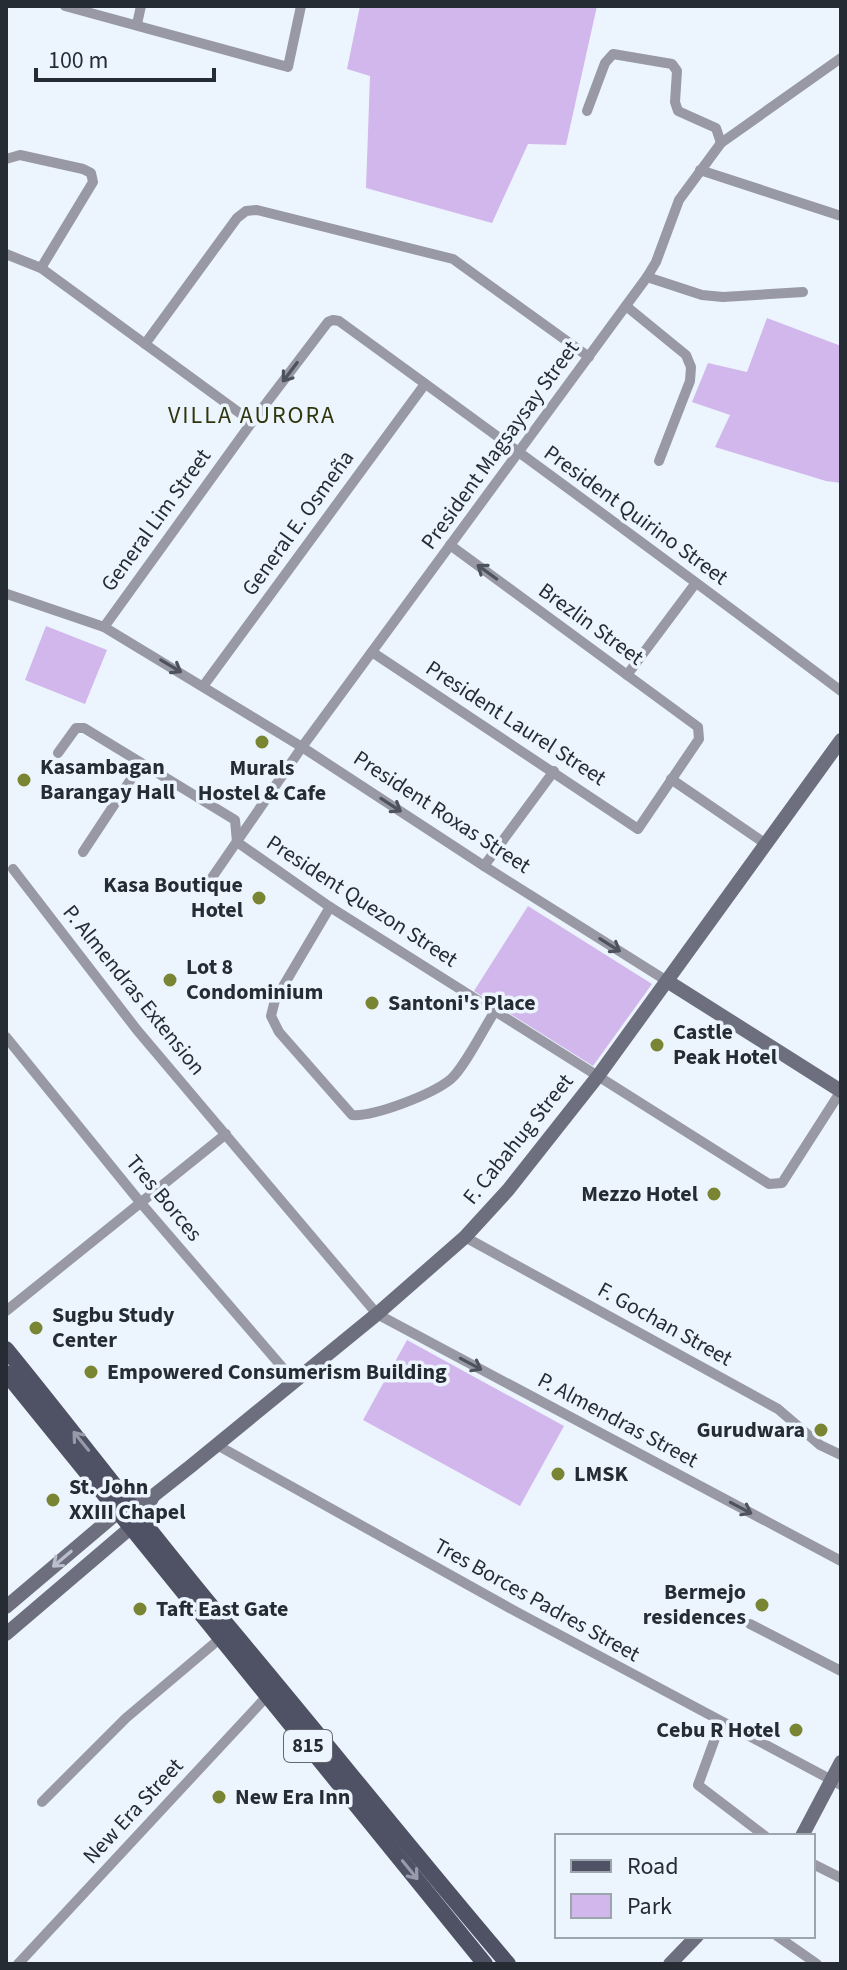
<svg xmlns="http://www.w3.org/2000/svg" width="847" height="1970" font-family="'Source Sans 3',sans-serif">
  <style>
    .green { fill: #d2b7ed }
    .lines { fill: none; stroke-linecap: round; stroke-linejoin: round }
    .street { stroke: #9899a5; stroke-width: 10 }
    .secondary { stroke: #6d6f7f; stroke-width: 14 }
    .primary { stroke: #4f5164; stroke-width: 16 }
    .oneway { stroke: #4d525c }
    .oneway2 { stroke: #969aa9 }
    .oneway3 { stroke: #b9bfcb }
    .poi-dot { fill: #798532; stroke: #ecf4fd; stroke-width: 3 }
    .labels { text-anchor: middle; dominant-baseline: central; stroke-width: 7; stroke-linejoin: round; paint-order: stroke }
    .shield { fill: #ecf4fd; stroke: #616870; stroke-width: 2 }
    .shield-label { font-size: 20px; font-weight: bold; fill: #252c34 }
    .street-label { font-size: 22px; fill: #252c34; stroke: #ecf4fd }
    .poi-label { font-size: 22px; font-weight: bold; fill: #252c34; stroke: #ecf4fd; text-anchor: start }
    .neighbourhood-label { font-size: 24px; letter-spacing: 2px; fill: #2f350d; stroke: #ecf4fd }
  </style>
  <rect width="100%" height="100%" fill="#ecf4fd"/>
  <g class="green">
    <path d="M360,6H597L566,145L528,144L492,223L366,188L370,76L347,69Z"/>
    <path d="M767,318L841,346V483L826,481L715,447L730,415L692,402L708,363L747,372Z"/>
    <path d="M46,626L107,650L85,704L25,680Z"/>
    <path d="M528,906L652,984L593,1066L474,991Z"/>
    <path d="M407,1340L564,1426L520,1506L363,1420Z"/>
  </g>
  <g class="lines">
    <g class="street">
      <path d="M65,6L288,67L301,6"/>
      <path d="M137,24L141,6"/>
      <path d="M587,111L605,63L613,54L672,64L677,71L675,102L678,111L716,128L721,143"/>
      <path d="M6,159L20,155L83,169L91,173L93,182L41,268"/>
      <path d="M700,170L841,216"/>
      <path d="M6,254L41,268L252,422"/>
      <path d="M647,277L702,295L723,297L803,292"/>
      <path d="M626,306L686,355L691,367L690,381L659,461"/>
      <path d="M145,344L237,218L246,211L257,210L453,259L589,357"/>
      <path d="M7,594L104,627L302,747L484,866L667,981"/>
      <path d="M104,627L252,422L328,322L333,320L339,321C507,443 675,566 841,691"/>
      <path d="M372,652L638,829L699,739L698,727L450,545"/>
      <path d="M627,675L695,584"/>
      <path d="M204,685L425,384"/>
      <path d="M58,753L76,728H84L235,820L237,842L330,907L769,1184L782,1183L841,1091"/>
      <path d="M671,779L766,844"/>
      <path d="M83,852L141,764"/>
      <path d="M484,866L554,771"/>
      <path d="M13,869L137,1030L377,1314L841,1561"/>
      <path d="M209,882L302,747L647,277L656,262L679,200L721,143L841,58"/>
      <path d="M330,907L275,1000L271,1016L279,1032L352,1115C374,1117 433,1094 451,1079C464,1068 484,1028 495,1011"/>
      <path d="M6,1037L140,1202L295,1382"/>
      <path d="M465,1237L778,1409L820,1445L841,1455"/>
      <path d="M6,1311L226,1134"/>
      <path d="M217,1445L515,1611L841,1785"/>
      <path d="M750,1624L841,1671"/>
      <path d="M721,1722L698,1785L765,1836"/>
      <path d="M42,1802L126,1718L223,1636"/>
      <path d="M813,1864L841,1878"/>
      <path d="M777,1936L817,1964"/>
      <path d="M18,1964L270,1693"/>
    </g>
    <g class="secondary">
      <path d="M667,981L841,1091"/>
      <path d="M6,1607L130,1502L153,1496L191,1466L377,1314L465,1237L508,1190L598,1076L841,740"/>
      <path d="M6,1634L142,1518L153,1496"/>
      <path d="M802,1836L841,1762"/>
      <path d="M670,1964L697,1936"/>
    </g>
    <g class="primary">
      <path d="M6,1349C79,1438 148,1531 222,1619C318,1733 411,1850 508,1964"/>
      <path d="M6,1373L485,1964"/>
    </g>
  </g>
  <defs><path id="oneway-shaft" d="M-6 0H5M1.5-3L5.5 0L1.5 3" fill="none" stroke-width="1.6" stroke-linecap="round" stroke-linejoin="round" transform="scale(2)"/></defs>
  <g class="oneway">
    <use href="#oneway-shaft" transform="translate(290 372) rotate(127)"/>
    <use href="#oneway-shaft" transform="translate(487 572) rotate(-144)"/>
    <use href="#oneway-shaft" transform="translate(171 666) rotate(31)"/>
    <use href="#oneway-shaft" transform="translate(391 805) rotate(33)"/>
    <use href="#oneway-shaft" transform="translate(610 945) rotate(32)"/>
    <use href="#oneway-shaft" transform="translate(471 1364) rotate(28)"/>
    <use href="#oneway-shaft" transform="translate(741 1508) rotate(28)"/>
  </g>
  <g class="oneway2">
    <use href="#oneway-shaft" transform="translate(81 1441) rotate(-129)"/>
    <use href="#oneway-shaft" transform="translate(410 1870) rotate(51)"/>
  </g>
  <use class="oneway3" href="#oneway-shaft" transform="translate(62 1559) rotate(140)"/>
  <g class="poi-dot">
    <circle cx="262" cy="742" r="8"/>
    <circle cx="24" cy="780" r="8"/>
    <circle cx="259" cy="898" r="8"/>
    <circle cx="170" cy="980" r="8"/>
    <circle cx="372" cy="1003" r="8"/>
    <circle cx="657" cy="1045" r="8"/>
    <circle cx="714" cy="1194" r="8"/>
    <circle cx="36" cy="1328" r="8"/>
    <circle cx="91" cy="1372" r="8"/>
    <circle cx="821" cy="1430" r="8"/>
    <circle cx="558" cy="1474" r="8"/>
    <circle cx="53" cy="1500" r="8"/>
    <circle cx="762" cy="1605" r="8"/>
    <circle cx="140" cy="1609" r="8"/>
    <circle cx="796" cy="1730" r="8"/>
    <circle cx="219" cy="1797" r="8"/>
  </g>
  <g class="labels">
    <rect class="shield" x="284" y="1730" width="48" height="32" rx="6"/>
    <g class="shield-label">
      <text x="308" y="1746">815</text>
    </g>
    <g class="street-label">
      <text transform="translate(500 445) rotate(-54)">President Magsaysay Street</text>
      <text transform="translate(636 515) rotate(36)">President Quirino Street</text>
      <text transform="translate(156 520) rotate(-54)">General Lim Street</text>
      <text transform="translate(298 523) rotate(-54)">General E. Osmeña</text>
      <text transform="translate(591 624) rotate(36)">Brezlin Street</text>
      <text transform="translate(516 723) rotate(33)">President Laurel Street</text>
      <text transform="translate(442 812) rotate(33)">President Roxas Street</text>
      <text transform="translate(362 901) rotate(33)">President Quezon Street</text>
      <text transform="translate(134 990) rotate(51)">P. Almendras Extension</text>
      <text transform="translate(518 1139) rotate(-51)">F. Cabahug Street</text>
      <text transform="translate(164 1198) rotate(50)">Tres Borces</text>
      <text transform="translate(665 1324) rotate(29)">F. Gochan Street</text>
      <text transform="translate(618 1420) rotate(28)">P. Almendras Street</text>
      <text transform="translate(537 1600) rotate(29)">Tres Borces Padres Street</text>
      <text transform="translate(133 1811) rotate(-47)">New Era Street</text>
    </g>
    <g class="poi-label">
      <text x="40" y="767">Kasambagan<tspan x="40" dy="25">Barangay Hall</tspan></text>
      <text x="262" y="768" text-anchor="middle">Murals<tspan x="262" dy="25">Hostel &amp; Cafe</tspan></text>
      <text x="243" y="885" text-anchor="end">Kasa Boutique<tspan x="243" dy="25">Hotel</tspan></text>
      <text x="186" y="967">Lot 8<tspan x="186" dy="25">Condominium</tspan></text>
      <text x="388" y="1003">Santoni's Place</text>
      <text x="673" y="1032">Castle<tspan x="673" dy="25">Peak Hotel</tspan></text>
      <text x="698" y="1194" text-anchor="end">Mezzo Hotel</text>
      <text x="52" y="1315">Sugbu Study<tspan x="52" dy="25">Center</tspan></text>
      <text x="107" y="1372">Empowered Consumerism Building</text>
      <text x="805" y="1430" text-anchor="end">Gurudwara</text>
      <text x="574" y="1474">LMSK</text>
      <text x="69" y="1487">St. John<tspan x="69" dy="25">XXIII Chapel</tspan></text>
      <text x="746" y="1592" text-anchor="end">Bermejo<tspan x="746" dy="25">residences</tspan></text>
      <text x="156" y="1609">Taft East Gate</text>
      <text x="780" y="1730" text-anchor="end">Cebu R Hotel</text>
      <text x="235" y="1797">New Era Inn</text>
    </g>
    <g class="neighbourhood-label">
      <text x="252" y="415">VILLA AURORA</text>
    </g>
  </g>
  <rect width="847" height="1970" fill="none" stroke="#252c34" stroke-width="16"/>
  <rect x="555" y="1834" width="260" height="104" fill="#ecf4fd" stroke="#9ca4ad" stroke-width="2"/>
  <rect x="571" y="1860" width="40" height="12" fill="#4f5164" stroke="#9ca4ad" stroke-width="2"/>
  <text x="627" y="1874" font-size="24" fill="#252c34">Road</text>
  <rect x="571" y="1894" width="40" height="24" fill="#d2b7ed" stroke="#9ca4ad" stroke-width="2"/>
  <text x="627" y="1914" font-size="24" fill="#252c34">Park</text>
  <path d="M36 68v12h178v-12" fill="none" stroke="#252c34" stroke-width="4"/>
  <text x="48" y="68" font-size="24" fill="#252c34" stroke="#ecf4fd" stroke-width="6" paint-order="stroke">100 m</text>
</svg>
